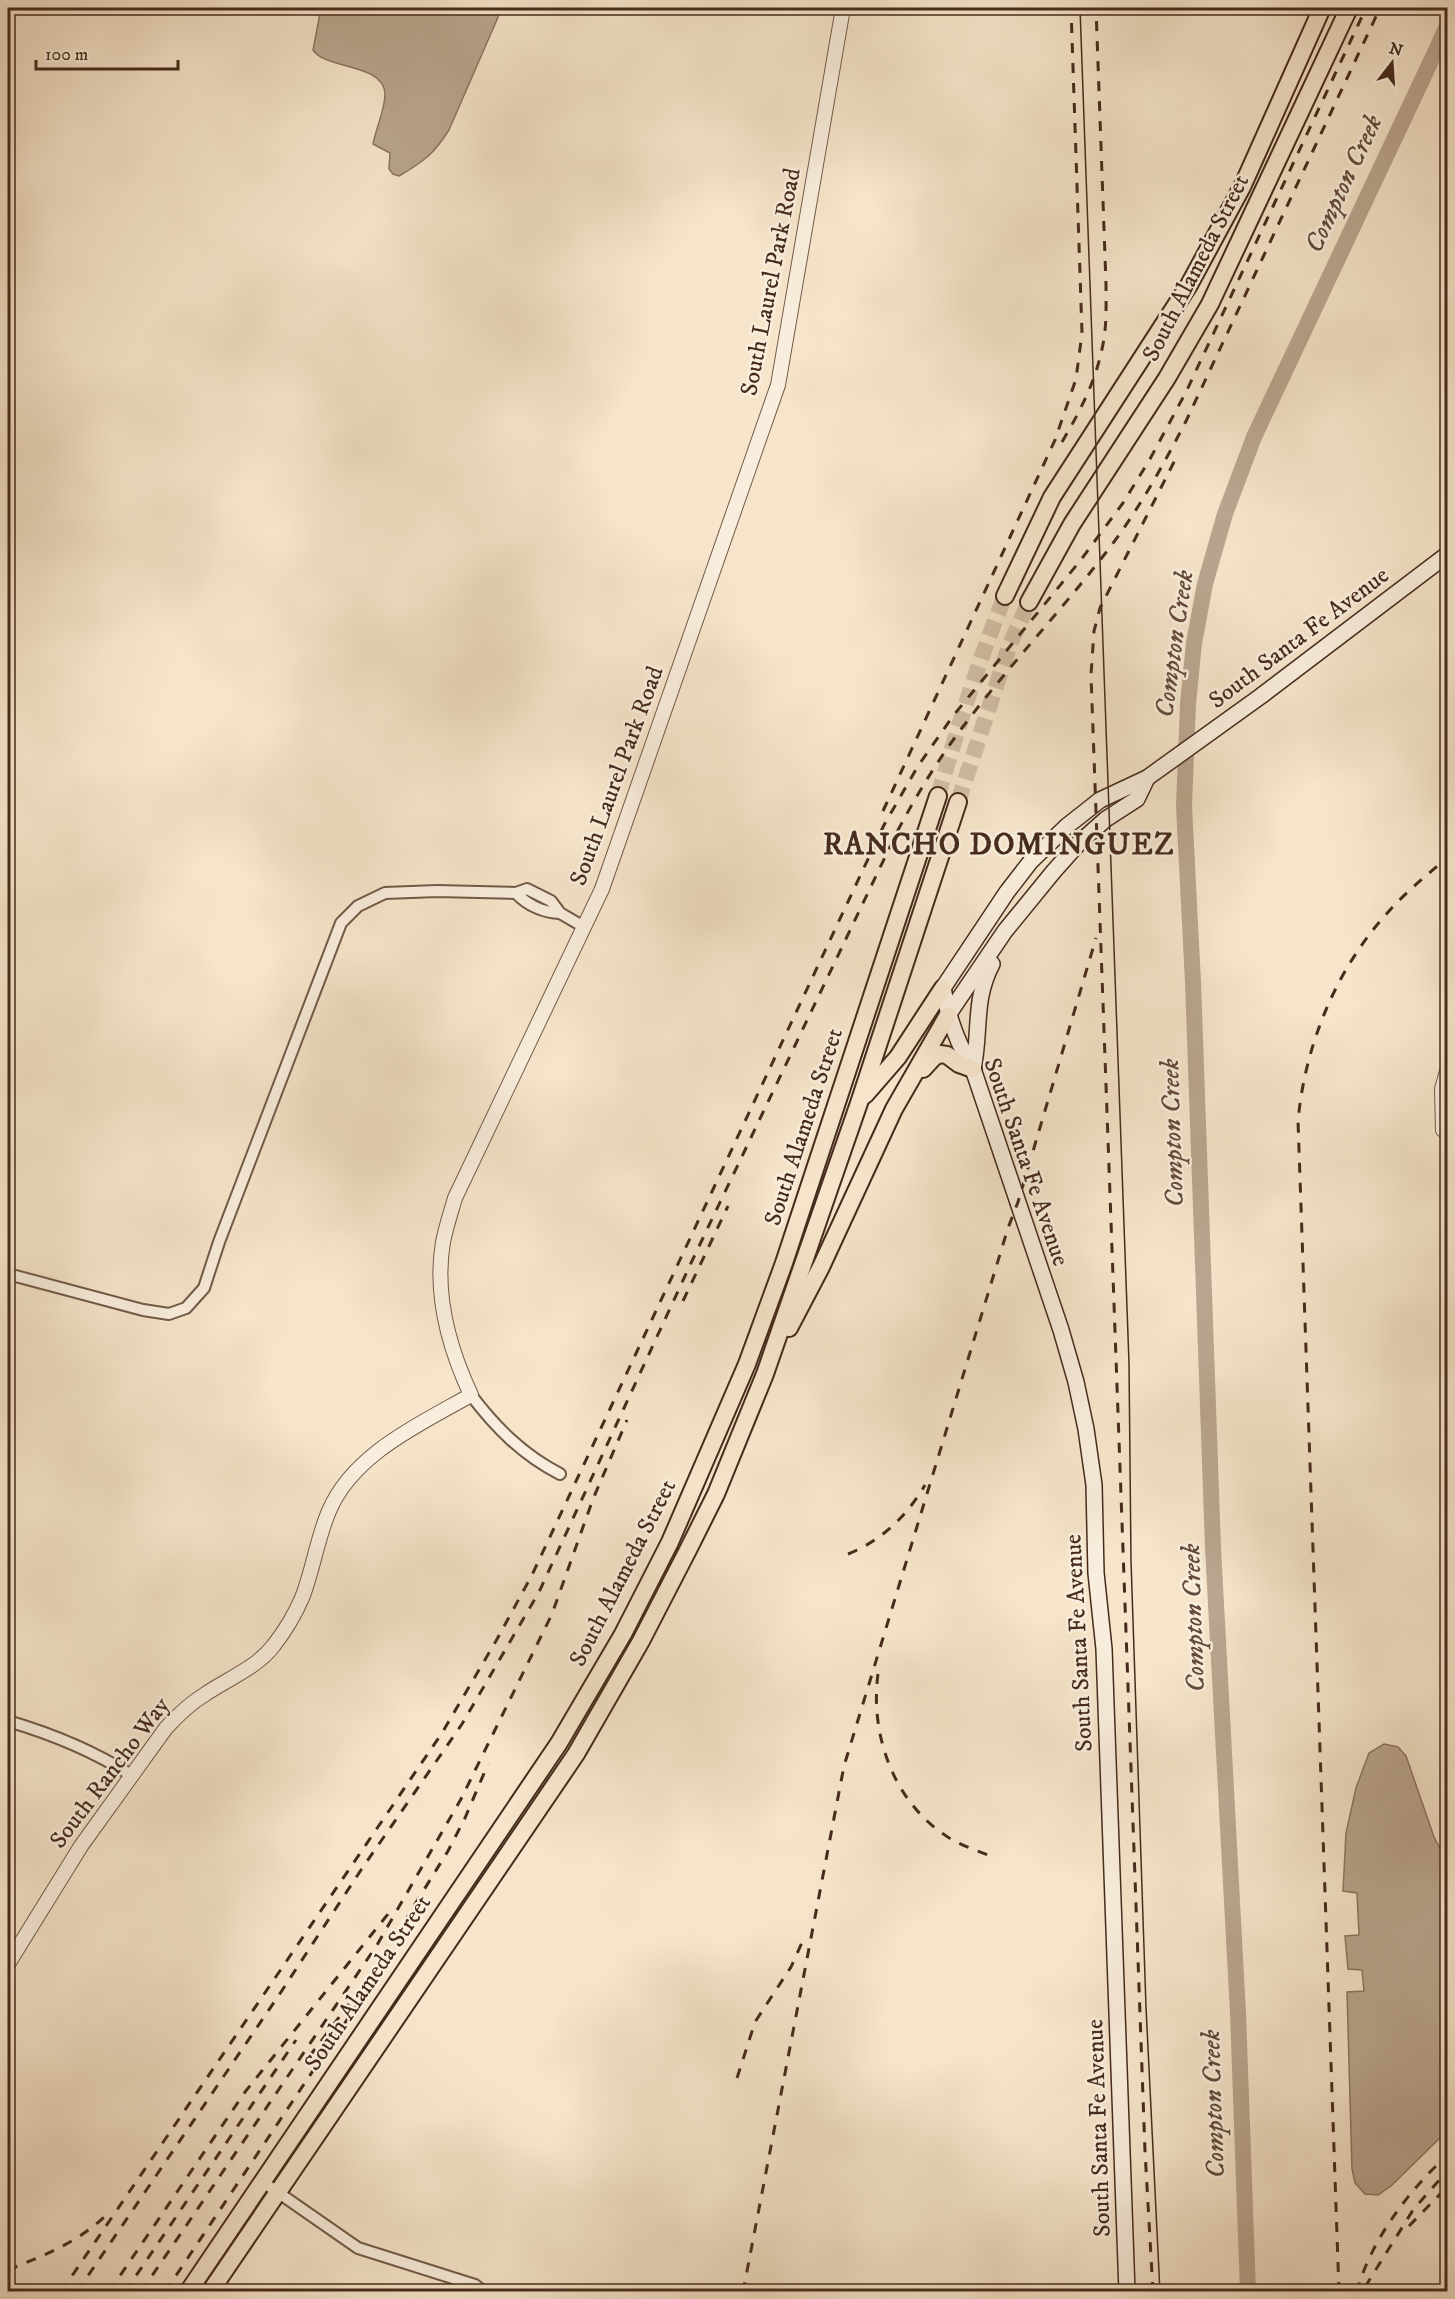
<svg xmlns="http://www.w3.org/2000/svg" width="1455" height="2299" font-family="'IM FELL DW Pica',serif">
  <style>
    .water { fill: #baa690; stroke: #8c7562; stroke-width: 1.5 }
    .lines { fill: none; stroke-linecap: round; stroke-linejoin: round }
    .river { stroke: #baa690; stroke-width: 16 }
    .primary-tunnel { stroke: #d3c0a8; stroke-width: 16; stroke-dasharray: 16 8; stroke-linecap: butt }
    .minor-casing { stroke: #725a48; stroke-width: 14 }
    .tertiary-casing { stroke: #725a48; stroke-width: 16 }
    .secondary-casing { stroke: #462b1d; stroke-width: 18 }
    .primary-casing { stroke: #462b1d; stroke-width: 20 }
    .minor { stroke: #f9eedd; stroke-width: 10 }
    .tertiary { stroke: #f9eedd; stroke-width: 14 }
    .secondary { stroke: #f9eedd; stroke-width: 15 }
    .primary { stroke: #f6e5cb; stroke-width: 16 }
    .tram { stroke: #462b1d; stroke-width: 1.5 }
    .rail { stroke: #462b1d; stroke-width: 3; stroke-dasharray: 10 10; stroke-linecap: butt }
    .labels { text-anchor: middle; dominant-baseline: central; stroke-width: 5; stroke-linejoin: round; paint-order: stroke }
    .street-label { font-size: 24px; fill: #462b1d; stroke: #f9eedd }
    .water-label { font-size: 26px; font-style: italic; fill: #634a3a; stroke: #f9eedd }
    .district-label { font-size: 30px; font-weight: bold; letter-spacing: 1.5px; fill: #462b1d; stroke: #f9eedd }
  </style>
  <rect width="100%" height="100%" fill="#f6e5cb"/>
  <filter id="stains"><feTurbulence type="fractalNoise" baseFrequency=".00333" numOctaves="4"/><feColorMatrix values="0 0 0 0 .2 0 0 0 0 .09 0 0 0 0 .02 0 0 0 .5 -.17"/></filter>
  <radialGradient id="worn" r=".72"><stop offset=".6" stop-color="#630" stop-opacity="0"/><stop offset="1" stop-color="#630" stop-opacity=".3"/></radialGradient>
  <g class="water">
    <path d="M321,8H502L449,130C434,154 423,162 399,176L393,174L389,169L390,153L373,144C376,128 385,110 385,94C384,63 326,70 313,50Z"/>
    <path d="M1384,1744L1398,1747L1406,1756L1434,1837L1447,1861L1448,2130L1391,2186L1378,2195L1365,2194L1355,2183L1352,2169L1347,1992L1364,1991L1362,1970L1348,1969L1345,1936L1359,1935L1357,1893L1343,1891L1346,1833L1356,1788L1369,1753Z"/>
  </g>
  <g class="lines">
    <path class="river" d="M1248,2292L1238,2013L1213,1548L1193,982L1184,806L1188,704L1194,643L1205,584L1225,514L1254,437L1439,44L1448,23"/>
    <g class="primary-tunnel">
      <path d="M938,796C958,728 978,661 1005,596"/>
      <path d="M958,802L1010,644L1029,602"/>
    </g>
    <g class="minor-casing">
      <g id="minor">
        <path d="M516,893C527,905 544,913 560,913"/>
        <path d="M8,1274L143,1310L169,1314L186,1308L204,1288L219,1242L341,923L358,906L385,893L437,891L516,893L527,889L551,901L560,913L584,927"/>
        <path d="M471,1395C496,1428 523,1455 560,1474"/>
        <path d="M8,1721C52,1734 92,1750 131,1775"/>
        <path d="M263,2182L358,2248L475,2285L484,2292"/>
      </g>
    </g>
    <g class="tertiary-casing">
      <g id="tertiary">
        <path d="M1443,1130L1442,1089L1448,1068"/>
        <path d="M8,1964L81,1846L166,1728C178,1715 189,1704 204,1695C227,1679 257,1668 274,1645C285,1631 295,1614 302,1598C313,1570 317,1539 329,1511C353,1454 420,1424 471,1395C449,1348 434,1295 443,1242C446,1227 451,1212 455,1198L602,889L778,385L843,8"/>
      </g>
    </g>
    <g class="secondary-casing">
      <g id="secondary">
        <path d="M948,1015L1005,931L1054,871L1079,843L1106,819L1137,799L1147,778"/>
        <path d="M973,1069C981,1031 973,1000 992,964"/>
        <path d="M1127,2292L1104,1649L1096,1573L1094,1485L1086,1429L1076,1382L1061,1330L973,1069C957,1043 948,1018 943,988L1007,892L1031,861L1067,826L1100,800L1147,778L1261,696L1448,554"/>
      </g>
    </g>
    <g class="primary-casing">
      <g id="primary">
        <path d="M1005,596L1052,497L1189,285L1242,187L1322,8"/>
        <path d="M1029,602L1072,524L1167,378L1210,304L1349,8"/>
        <path d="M923,1069L934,1057L940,1054L947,1055L959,1064L973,1069"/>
        <path d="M865,1095L898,1057L943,988"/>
        <path d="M789,1328L821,1267L894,1109L948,1015"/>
        <path d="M188,2292L559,1743L623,1634L670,1542L747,1364L784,1263L938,796"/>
        <path d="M210,2292L576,1754L641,1641L688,1550L716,1494L765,1374L859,1103L958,802"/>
      </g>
    </g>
    <use href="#minor" class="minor"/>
    <use href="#tertiary" class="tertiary"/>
    <use href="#secondary" class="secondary"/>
    <use href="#primary" class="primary"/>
    <path class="tram" d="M1080,8L1129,1363L1131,1561L1146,2007L1160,2292"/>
    <g class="rail">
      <path d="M1062,442C1079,413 1095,383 1102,349C1107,328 1106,306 1106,284L1096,8"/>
      <path d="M883,811L1055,440L1076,379L1082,333L1071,8"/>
      <path d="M683,1301L728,1206"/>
      <path d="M848,1554C881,1541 907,1516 925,1485"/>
      <path d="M878,1674C870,1732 892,1798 942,1833C955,1843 972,1849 988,1855"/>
      <path d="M309,2057L349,2004"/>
      <path d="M737,2078L755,2022L791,1967L804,1938"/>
      <path d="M1409,2226L1448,2186"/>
      <path d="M8,2270C45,2255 82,2241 110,2211"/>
      <path d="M1365,2287L1413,2210L1448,2170"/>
      <path d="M61,2292L442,1733L496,1641L532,1575L884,825L918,766L953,716L1080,561L1123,503L1150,459L1186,392L1366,8"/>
      <path d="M77,2292L281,1992L361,1870L462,1724L539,1592L691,1263L897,832C917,794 939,758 965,724C1009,666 1059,613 1104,555C1137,513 1163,466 1187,419L1380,8"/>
      <path d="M109,2292L245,2092L388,1914"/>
      <path d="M125,2292L296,2040"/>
      <path d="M141,2292L377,1945L461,1799L552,1614L593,1499L627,1420"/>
      <path d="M165,2292L367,1990L412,1909L448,1851L465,1818L488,1764"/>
      <path d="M743,2292L844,1766L1008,1228L1018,1202L1096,938"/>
      <path d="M1153,2292L1145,2151L1091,675L1094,631L1100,608L1175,460"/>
      <path d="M1339,2292L1298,1121C1305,1044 1337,967 1390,910C1407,891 1428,874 1448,857"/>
      <path d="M1357,2292C1369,2243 1410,2188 1448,2155"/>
    </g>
  </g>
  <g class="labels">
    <g class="street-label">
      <text transform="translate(1196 268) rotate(-63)">South Alameda Street</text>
      <text transform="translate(771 282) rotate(-79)">South Laurel Park Road</text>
      <text transform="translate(1299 638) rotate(-37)">South Santa Fe Avenue</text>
      <text transform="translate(617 776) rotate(-70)">South Laurel Park Road</text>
      <text transform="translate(804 1127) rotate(-72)">South Alameda Street</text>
      <text transform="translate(1026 1162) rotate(71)">South Santa Fe Avenue</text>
      <text transform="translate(623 1573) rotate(-63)">South Alameda Street</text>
      <text transform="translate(1079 1643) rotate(-93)">South Santa Fe Avenue</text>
      <text transform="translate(110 1773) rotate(-53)">South Rancho Way</text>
      <text transform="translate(368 1983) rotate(-56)">South Alameda Street</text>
      <text transform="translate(1099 2128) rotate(-92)">South Santa Fe Avenue</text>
    </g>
    <g class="water-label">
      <text transform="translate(1344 184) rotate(-65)">Compton Creek</text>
      <text transform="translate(1175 644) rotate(-82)">Compton Creek</text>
      <text transform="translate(1173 1133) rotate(-92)">Compton Creek</text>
      <text transform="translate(1194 1618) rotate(-92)">Compton Creek</text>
      <text transform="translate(1214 2104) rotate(-92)">Compton Creek</text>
    </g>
    <g class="district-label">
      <text x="999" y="845">RANCHO DOMINGUEZ</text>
    </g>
  </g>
  <rect width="1455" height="2299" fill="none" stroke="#f6e5cb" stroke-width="30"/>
  <rect x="9" y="9" width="1437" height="2281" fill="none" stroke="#462b1d" stroke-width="3"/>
  <rect x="15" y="15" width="1425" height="2269" fill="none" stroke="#462b1d" stroke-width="1.5"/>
  <g transform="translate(1392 63) rotate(17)" stroke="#f9eedd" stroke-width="4.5" paint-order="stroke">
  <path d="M0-4.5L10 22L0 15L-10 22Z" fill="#462b1d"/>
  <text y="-9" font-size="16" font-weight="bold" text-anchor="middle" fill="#462b1d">N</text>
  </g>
  <path d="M36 60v9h142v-9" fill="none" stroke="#462b1d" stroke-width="3"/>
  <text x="45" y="60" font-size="18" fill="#462b1d" stroke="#f9eedd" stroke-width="4.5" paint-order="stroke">100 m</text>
  <rect width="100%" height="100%" filter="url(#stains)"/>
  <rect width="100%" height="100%" fill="url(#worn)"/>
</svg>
